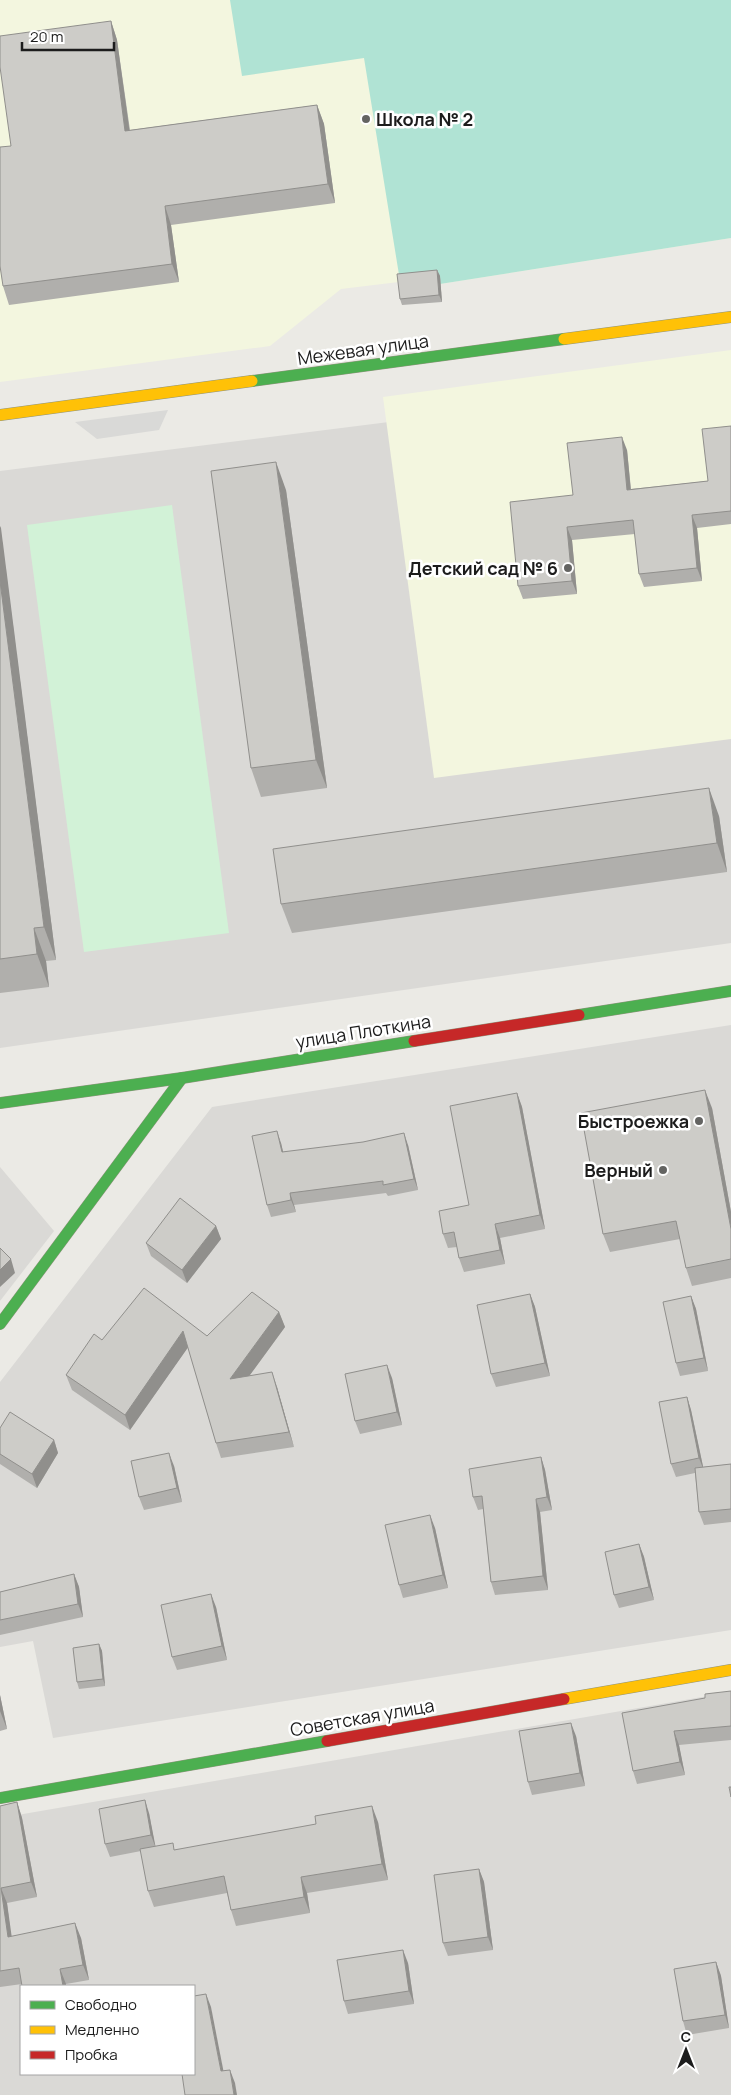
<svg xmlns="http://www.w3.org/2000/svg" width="731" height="2095" font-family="Manrope,sans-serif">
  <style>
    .residential { fill: #dad9d6; fill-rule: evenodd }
    .education { fill: #f3f6df }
    .park { fill: #d2f2d7 }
    .pitch { fill: #b0e3d4 }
    .parking { fill: #d9d9d7 }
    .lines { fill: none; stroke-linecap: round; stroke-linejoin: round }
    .fast-casing { stroke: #8f947d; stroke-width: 12 }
    .slow-casing { stroke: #8f947d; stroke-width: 12 }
    .jam-casing { stroke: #8f947d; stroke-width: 12 }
    .fast { stroke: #4caf50; stroke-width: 11 }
    .slow { stroke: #ffc107; stroke-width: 11 }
    .jam { stroke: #c62828; stroke-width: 11 }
    .wall { fill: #b0afac }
    .shaded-wall { fill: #908f8c }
    .building { fill: #cdccc8; stroke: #908f8c }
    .poi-dot { fill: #646462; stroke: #fff; stroke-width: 2 }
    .labels { text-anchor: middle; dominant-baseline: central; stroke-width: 5; stroke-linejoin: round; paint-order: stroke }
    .poi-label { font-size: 18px; font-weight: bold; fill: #1c1c1c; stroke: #fff; text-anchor: end }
    .street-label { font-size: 18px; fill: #1c1c1c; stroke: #fff }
  </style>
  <rect width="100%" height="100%" fill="#ebeae5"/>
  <g class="residential">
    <path d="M731,379V943L0,1048V471Z"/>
    <path d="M731,1025V1630L53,1738L33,1641L0,1647V1382L212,1107Z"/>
    <path d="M0,1167L54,1231L0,1301Z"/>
    <path d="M731,1692V2095H0V1818ZM21,1986H194V2074H21Z"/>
  </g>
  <g class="education">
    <path d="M0,0H731V238L440,284V277L341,289L270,346L0,382Z"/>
    <path d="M731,350V739L434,778L383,397Z"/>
  </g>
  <path class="park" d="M172,505L229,933L84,952L27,525Z"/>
  <path class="pitch" d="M230,0H731V238L440,284V277L400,281L364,58L242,76Z"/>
  <path class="parking" d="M168,410L159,430L97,439L75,422Z"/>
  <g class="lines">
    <g class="fast-casing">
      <g id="fast">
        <path d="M252,381L564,339"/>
        <path d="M579,1015L731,991"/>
        <path d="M0,1103L182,1078L414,1041"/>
        <path d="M0,1324L182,1078"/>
        <path d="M0,1798L327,1741"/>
      </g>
    </g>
    <g class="slow-casing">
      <g id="slow">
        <path d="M564,339L731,317"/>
        <path d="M0,415L252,381"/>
        <path d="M564,1699L731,1670"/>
      </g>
    </g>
    <g class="jam-casing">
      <g id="jam">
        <path d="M414,1041L579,1015"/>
        <path d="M327,1741L564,1699"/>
      </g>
    </g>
    <use href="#fast" class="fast"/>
    <use href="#slow" class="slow"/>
    <use href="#jam" class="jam"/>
  </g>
  <g class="wall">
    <path d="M111,21L117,40L130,130L317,105L324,124L335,203L171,225L179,282L9,305L3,286L11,146Z"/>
    <path d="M437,270L440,276L442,302L402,305L400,299Z"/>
    <path d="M731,426V524L697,528L702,581L644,587L639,574L635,534L572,540L577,594L523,599L518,586L573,495L627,450L631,489L708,481Z"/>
    <path d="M286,490L327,788L261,797L251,768Z"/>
    <path d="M0,526L56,960L46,961L49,987L0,993Z"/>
    <path d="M719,816L727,872L292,933L281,904Z"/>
    <path d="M517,1093L522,1107L545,1229L500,1238L505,1264L464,1272L459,1258L457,1247L448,1248L443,1234L469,1205Z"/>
    <path d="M712,1108L731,1212V1278L692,1286L686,1268L680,1239L610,1252L603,1234Z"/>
    <path d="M281,1143L283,1152L408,1145L418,1190L388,1196L386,1193L294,1205L296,1212L271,1217L267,1205Z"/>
    <path d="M216,1226L221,1239L187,1283L151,1256L146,1243Z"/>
    <path d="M530,1294L535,1307L550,1376L496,1387L491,1374Z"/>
    <path d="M691,1296L696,1309L708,1371L680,1376L676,1363Z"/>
    <path d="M279,1312L285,1327L249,1376L277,1387L294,1447L221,1458L216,1443L188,1347L130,1430L72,1390L66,1375L102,1340L207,1336Z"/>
    <path d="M392,1378L402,1425L360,1434L355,1421Z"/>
    <path d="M687,1397L691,1410L703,1467L731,1464V1522L704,1525L699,1512L695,1473L676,1477L671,1464Z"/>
    <path d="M0,1428L54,1440L58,1453L37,1488L0,1464Z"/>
    <path d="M541,1457L545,1470L552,1510L540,1512L548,1590L495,1595L491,1582L483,1509L478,1510L473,1497Z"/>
    <path d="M174,1466L182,1502L144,1510L139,1497Z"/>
    <path d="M435,1528L448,1588L403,1598L399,1585Z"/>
    <path d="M639,1544L644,1557L654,1600L619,1608L614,1595Z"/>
    <path d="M74,1574L79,1587L83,1617L0,1635V1592Z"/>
    <path d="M216,1607L227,1660L177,1670L172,1657Z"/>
    <path d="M99,1644L102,1651L105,1686L79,1689L77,1682Z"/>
    <path d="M731,1691V1740L679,1745L685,1775L637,1784L633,1771L705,1698Z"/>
    <path d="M0,1695L7,1729L0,1731Z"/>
    <path d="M576,1736L585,1786L532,1795L528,1782Z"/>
    <path d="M17,1802L22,1818L37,1897L7,1903L11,1937L81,1938L89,1980L66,1984H22L0,1987V1806Z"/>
    <path d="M149,1813L155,1846L175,1850L378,1822L388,1880L307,1893L310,1913L236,1926L231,1910L227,1893L154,1907L148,1891L141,1851L110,1857L105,1844Z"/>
    <path d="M479,1869L484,1882L493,1950L448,1956L443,1943Z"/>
    <path d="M716,1962L721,1976L729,2028L687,2035L683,2021Z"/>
    <path d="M408,1963L414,2004L348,2014L344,2001Z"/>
  </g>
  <g class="shaded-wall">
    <path d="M111,21L117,40L132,149L125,131Z"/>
    <path d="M317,105L324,124L335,203L328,184Z"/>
    <path d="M165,206L171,225L179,282L172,264Z"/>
    <path d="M437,270L440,276L442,302L439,295Z"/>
    <path d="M622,437L627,450L632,503L627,490Z"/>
    <path d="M276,462L286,490L327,788L316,760Z"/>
    <path d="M692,515L697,528L702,581L697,568Z"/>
    <path d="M0,526L1,528L56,960L44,927L0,581Z"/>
    <path d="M567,527L572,540L577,594L572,581Z"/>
    <path d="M709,788L719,816L727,872L717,843Z"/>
    <path d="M34,928L46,961L49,987L37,954Z"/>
    <path d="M705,1090L712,1108L731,1212V1229Z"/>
    <path d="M517,1093L522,1107L545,1229L540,1215Z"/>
    <path d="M277,1131L281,1143L286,1164L282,1152Z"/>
    <path d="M404,1133L408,1145L418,1190L414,1179Z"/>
    <path d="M290,1193L294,1205L296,1212L291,1200Z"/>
    <path d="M495,1224L500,1238L505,1264L500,1250Z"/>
    <path d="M216,1226L221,1239L187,1283L182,1270Z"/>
    <path d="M11,1259L15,1273L0,1287V1270Z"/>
    <path d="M530,1294L535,1307L550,1376L545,1363Z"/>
    <path d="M691,1296L696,1309L708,1371L704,1358Z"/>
    <path d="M279,1312L285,1327L236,1394L230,1379Z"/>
    <path d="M183,1331L189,1346L130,1430L125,1415Z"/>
    <path d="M387,1365L392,1378L402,1425L397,1412Z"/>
    <path d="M272,1372L277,1387L294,1447L289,1432Z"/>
    <path d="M687,1397L691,1410L704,1471L699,1458Z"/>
    <path d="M54,1440L58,1453L37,1488L32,1474Z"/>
    <path d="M169,1453L174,1466L182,1502L177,1488Z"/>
    <path d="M541,1457L545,1470L552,1510L547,1497Z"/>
    <path d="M536,1499L540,1512L548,1590L543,1576Z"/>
    <path d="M430,1515L435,1528L448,1588L443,1575Z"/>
    <path d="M639,1544L644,1557L654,1600L649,1587Z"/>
    <path d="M74,1574L79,1587L83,1617L78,1604Z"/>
    <path d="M211,1594L216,1607L227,1660L222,1646Z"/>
    <path d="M99,1644L102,1651L105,1686L103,1679Z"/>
    <path d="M0,1695L7,1729L0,1711Z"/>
    <path d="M571,1723L576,1736L585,1786L580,1773Z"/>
    <path d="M674,1731L679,1745L685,1775L680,1762Z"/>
    <path d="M145,1800L149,1813L156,1849L151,1835Z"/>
    <path d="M17,1802L22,1818L37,1897L31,1882Z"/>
    <path d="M372,1806L378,1822L388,1880L382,1864Z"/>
    <path d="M479,1869L484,1882L493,1950L488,1937Z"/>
    <path d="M301,1877L307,1893L310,1913L304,1897Z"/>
    <path d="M1,1888L7,1903L14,1953L8,1937Z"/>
    <path d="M75,1923L81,1938L89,1980L83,1965Z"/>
    <path d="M403,1950L408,1963L414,2004L409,1991Z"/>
    <path d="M716,1962L721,1976L729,2028L725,2015Z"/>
    <path d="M60,1969L66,1984V1986H63Z"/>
    <path d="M206,1994L211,2007L226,2084L221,2071Z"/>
    <path d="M230,2070L235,2083L237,2095H234Z"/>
  </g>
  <g class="building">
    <path d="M111,21L125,131L317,105L328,184L165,206L172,264L3,286L0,266V147L11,146L0,67V36Z"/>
    <path d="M437,270L439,295L400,299L397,274Z"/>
    <path d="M731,426V511L692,515L697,568L639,574L633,520L567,527L572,581L518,586L510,502L573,495L567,443L622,437L627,490L708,481L702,429Z"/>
    <path d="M276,462L316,760L251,768L211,471Z"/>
    <path d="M0,581L44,927L34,928L37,954L0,959Z"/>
    <path d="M709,788L717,843L281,904L273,849Z"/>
    <path d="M705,1090L731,1229V1259L686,1268L676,1221L603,1234L581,1113Z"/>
    <path d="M517,1093L540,1215L495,1224L500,1250L459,1258L454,1232L443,1234L439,1211L469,1205L450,1106Z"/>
    <path d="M277,1131L282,1152L363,1142L404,1133L414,1179L383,1185V1181L290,1193L291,1200L267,1205L252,1136Z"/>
    <path d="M180,1198L216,1226L182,1270L146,1243Z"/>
    <path d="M0,1248L11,1259L0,1270Z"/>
    <path d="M144,1288L207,1336L252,1292L279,1312L230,1379L272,1372L289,1432L216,1443L183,1331L125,1415L66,1375L94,1334L102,1340Z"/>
    <path d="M530,1294L545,1363L491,1374L477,1305Z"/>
    <path d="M691,1296L704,1358L676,1363L663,1302Z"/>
    <path d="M387,1365L397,1412L355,1421L345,1374Z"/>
    <path d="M687,1397L699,1458L671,1464L659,1402Z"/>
    <path d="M10,1412L54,1440L32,1474L0,1454V1428Z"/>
    <path d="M169,1453L177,1488L139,1497L131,1461Z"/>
    <path d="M541,1457L547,1497L536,1499L543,1576L491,1582L482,1496L473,1497L469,1469Z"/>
    <path d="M731,1464V1509L699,1512L695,1468Z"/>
    <path d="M430,1515L443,1575L399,1585L385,1525Z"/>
    <path d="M639,1544L649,1587L614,1595L605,1552Z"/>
    <path d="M74,1574L78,1604L0,1620V1592Z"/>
    <path d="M211,1594L222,1646L172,1657L161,1605Z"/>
    <path d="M99,1644L103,1679L77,1682L73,1648Z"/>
    <path d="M731,1691V1726L674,1731L680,1762L633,1771L622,1713L705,1698V1694Z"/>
    <path d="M571,1723L580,1773L528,1782L519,1731Z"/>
    <path d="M729,1787H731V1797Z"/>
    <path d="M145,1800L151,1835L105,1844L99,1809Z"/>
    <path d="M17,1802L31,1882L1,1888L8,1937L75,1923L83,1965L60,1969L63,1986H22L19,1968L0,1971V1806Z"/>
    <path d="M372,1806L382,1864L301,1877L304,1897L231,1910L224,1876L148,1891L140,1849L173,1843L174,1850L316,1824L315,1816Z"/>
    <path d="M479,1869L488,1937L443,1943L434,1875Z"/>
    <path d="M403,1950L409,1991L344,2001L337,1960Z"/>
    <path d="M716,1962L725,2015L683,2021L674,1969Z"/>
    <path d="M206,1994L221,2071L230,2070L234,2095H185L182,2074H194V1996Z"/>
  </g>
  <g class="poi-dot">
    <circle cx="366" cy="119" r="5"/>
    <circle cx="568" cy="568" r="5"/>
    <circle cx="699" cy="1121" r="5"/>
    <circle cx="663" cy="1170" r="5"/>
  </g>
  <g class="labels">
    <g class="poi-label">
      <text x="376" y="119" text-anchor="start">Школа № 2</text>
      <text x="558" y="568">Детский сад № 6</text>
      <text x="689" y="1121">Быстроежка</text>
      <text x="653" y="1170">Верный</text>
    </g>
    <g class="street-label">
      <text transform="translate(363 349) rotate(-8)">Межевая улица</text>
      <text transform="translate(363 1031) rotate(-9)">улица Плоткина</text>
      <text transform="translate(362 1717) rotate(-10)">Советская улица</text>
    </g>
  </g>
  <rect x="20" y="1985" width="175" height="90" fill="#ffffff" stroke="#a4a4a4"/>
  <rect x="30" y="2001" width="25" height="8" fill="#4caf50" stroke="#a4a4a4"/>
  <text x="65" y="2010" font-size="15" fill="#1c1c1c">Свободно</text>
  <rect x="30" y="2026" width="25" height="8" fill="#ffc107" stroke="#a4a4a4"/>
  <text x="65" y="2035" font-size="15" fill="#1c1c1c">Медленно</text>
  <rect x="30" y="2051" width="25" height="8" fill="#c62828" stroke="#a4a4a4"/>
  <text x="65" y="2060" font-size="15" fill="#1c1c1c">Пробка</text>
  <g transform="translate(686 2050)" stroke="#ffffff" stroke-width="4" paint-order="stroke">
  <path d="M0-4L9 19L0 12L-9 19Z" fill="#1c1c1c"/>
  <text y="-8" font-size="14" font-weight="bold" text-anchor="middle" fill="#1c1c1c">С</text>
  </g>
  <path d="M22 42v8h92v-8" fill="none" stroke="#1c1c1c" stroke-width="2.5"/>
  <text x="30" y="42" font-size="15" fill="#1c1c1c" stroke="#ffffff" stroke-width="4" paint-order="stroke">20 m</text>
</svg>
